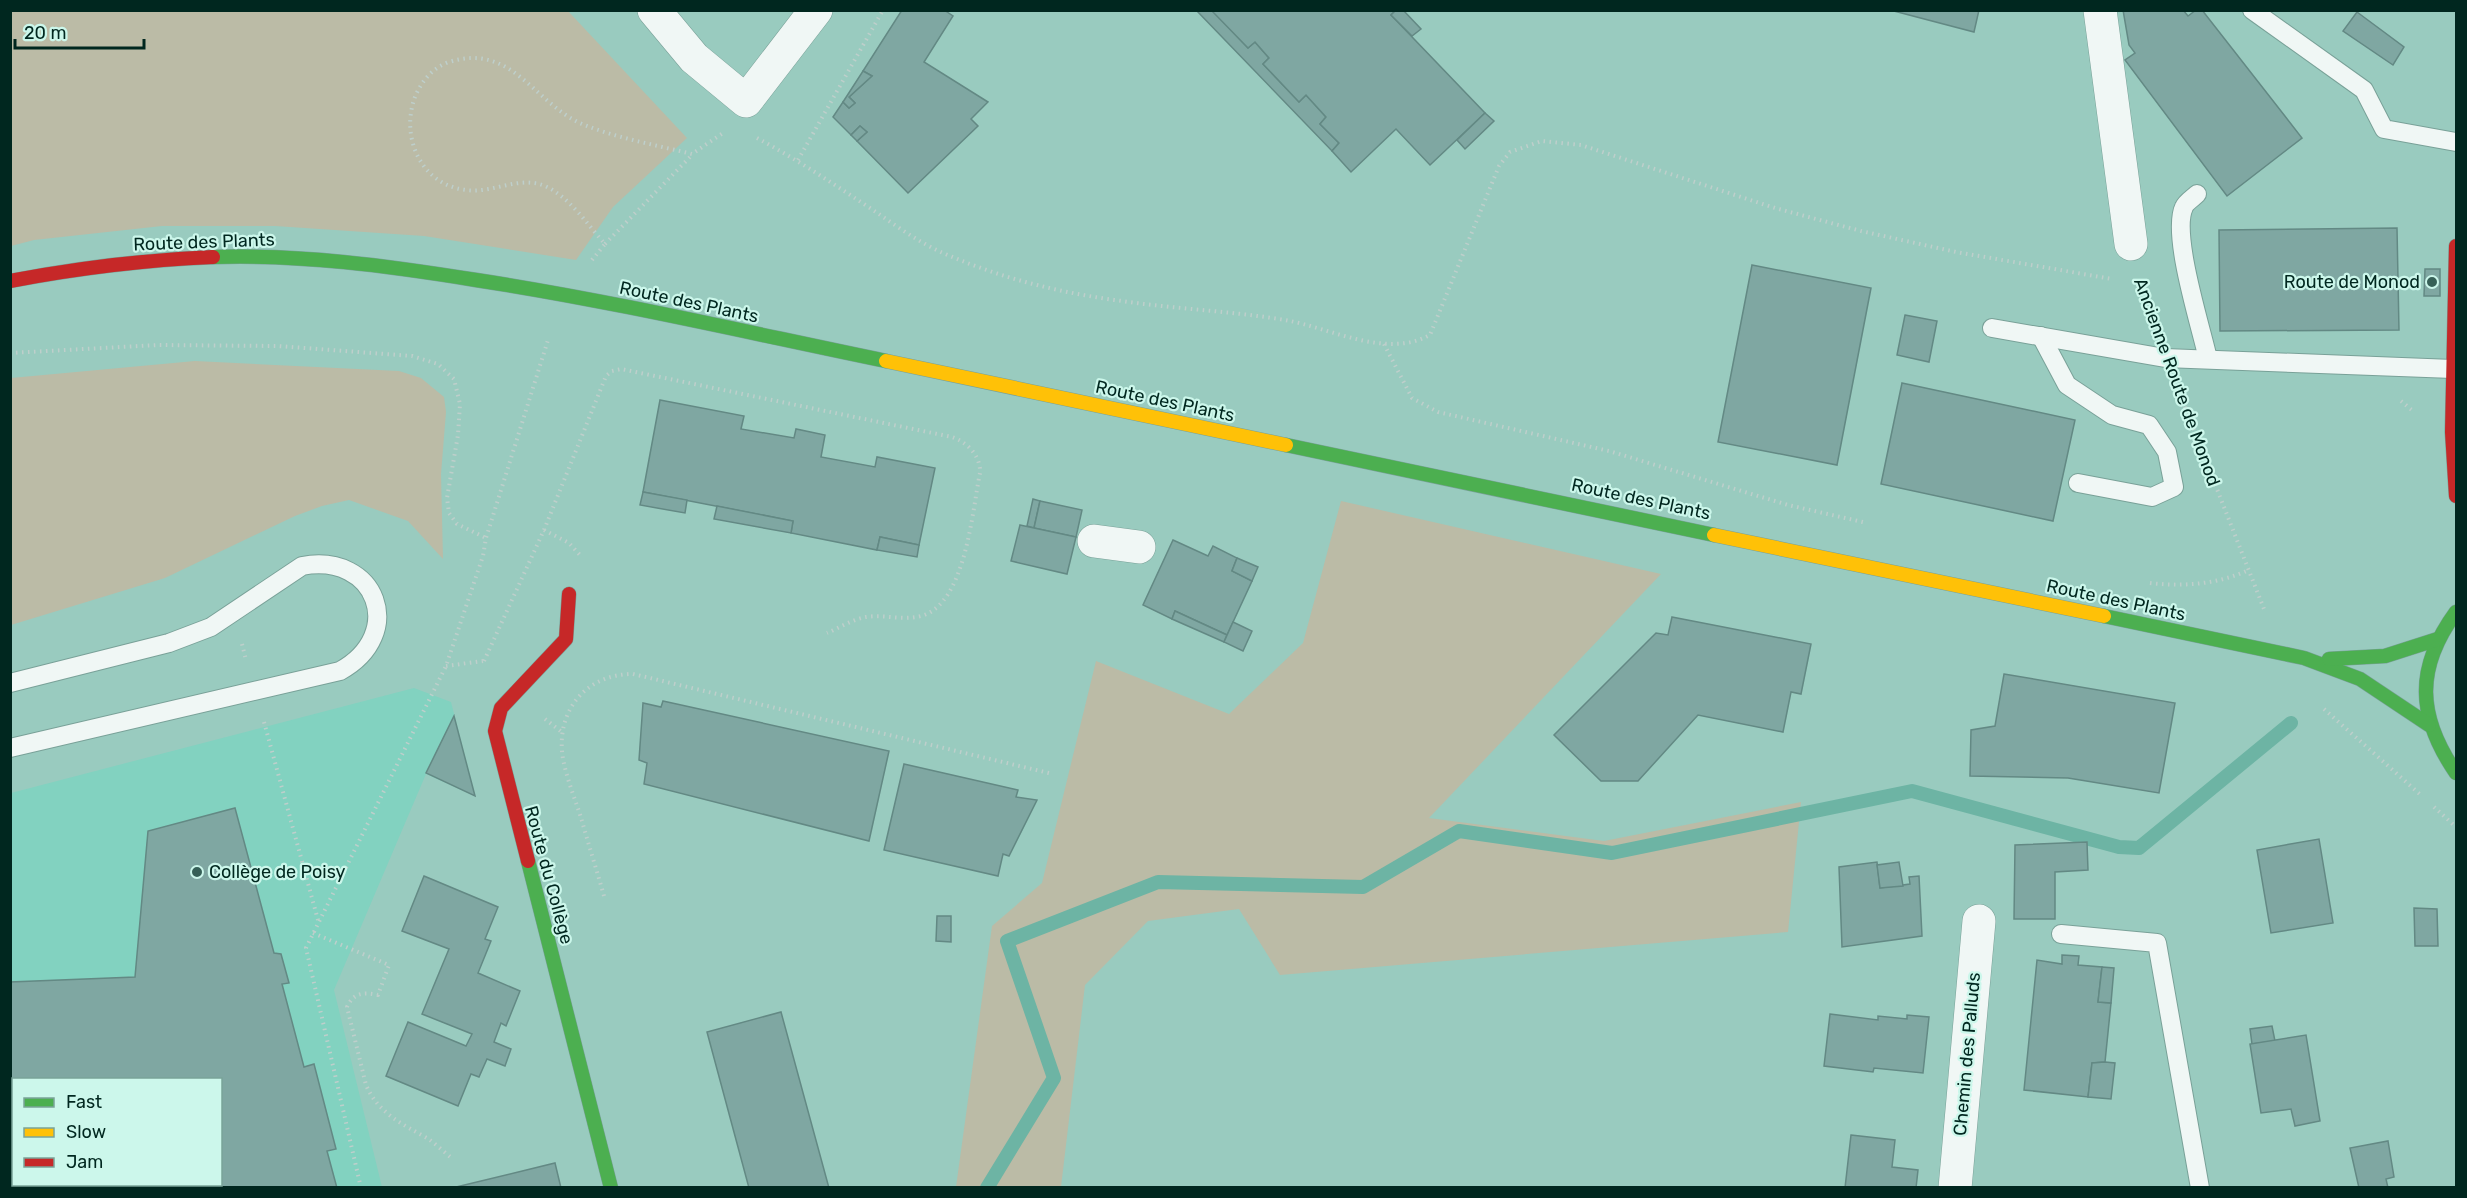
<svg xmlns="http://www.w3.org/2000/svg" width="2467" height="1198" font-family="Rubik,sans-serif">
  <style>
    .built { fill: #82d2c0; fill-rule: evenodd }
    .green { fill: #bbbba6 }
    .lines { fill: none; stroke-linecap: round; stroke-linejoin: round }
    .stream { stroke: #6db4a4; stroke-width: 14 }
    .building { fill: #7fa7a2; stroke: #638984; stroke-width: 1.5 }
    .lane-casing { stroke: #79a198; stroke-width: 20 }
    .street-casing { stroke: #79a198; stroke-width: 34 }
    .fast-casing { stroke: #79a198; stroke-width: 15 }
    .slow-casing { stroke: #79a198; stroke-width: 15 }
    .jam-casing { stroke: #79a198; stroke-width: 15 }
    .path { stroke: #becfcb; stroke-width: 4; stroke-dasharray: 1.5 4.5; stroke-linecap: butt }
    .lane { stroke: #f0f7f5; stroke-width: 18 }
    .street { stroke: #f0f7f5; stroke-width: 33 }
    .fast { stroke: #4caf50; stroke-width: 14 }
    .slow { stroke: #ffc107; stroke-width: 14 }
    .jam { stroke: #c62828; stroke-width: 14 }
    .poi-dot { fill: #366057; stroke: #ccf7eb; stroke-width: 2 }
    .labels { text-anchor: middle; dominant-baseline: central; stroke-width: 4.5; stroke-linejoin: round; paint-order: stroke }
    .street-label { font-size: 18px; fill: #00271f; stroke: #ccf7eb }
    .poi-label { font-size: 18px; fill: #00271f; stroke: #ccf7eb; text-anchor: end }
  </style>
  <rect width="100%" height="100%" fill="#99cbbf"/>
  <path class="built" d="M414,688L451,702L475,796L426,774L334,990L382,1187L11,1188V793ZM14,1080H220V1184H14Z"/>
  <g class="green">
    <path d="M10,11H568L687,138L613,207L576,260L424,236L275,226H162L34,240L11,246Z"/>
    <path d="M195,361L399,371L421,378L444,397L446,412L441,474L443,559L408,521L349,500L322,506L295,516L165,578L11,625V378Z"/>
    <path d="M1341,501L1661,574L1429,818L1604,841L1801,802L1788,932L1280,975L1239,909L1148,921L1085,985L1061,1187H956L992,926L1042,883L1096,661L1229,714L1303,643Z"/>
  </g>
  <g class="lines">
    <path class="stream" d="M987,1188L1054,1078L1007,941L1158,882L1363,887L1459,831L1612,853L1912,791L2119,847L2139,848L2291,723"/>
  </g>
  <g class="building">
    <path d="M902,10H944L953,16L924,62L988,102L971,119L978,126L908,193L857,141L867,132L860,126L851,135L833,117L843,102L849,108L855,103L849,97L872,76L863,71Z"/>
    <path d="M1196,10H1212L1248,48L1255,42L1269,58L1263,64L1299,102L1306,95L1326,117L1320,124L1339,143L1332,151Z"/>
    <path d="M1396,10L1391,15L1485,113L1430,165L1396,129L1351,172L1332,151L1339,143L1320,124L1326,117L1306,95L1299,102L1263,64L1269,58L1255,42L1248,48L1212,11Z"/>
    <path d="M1396,10H1403L1421,29L1412,36L1391,15Z"/>
    <path d="M1890,10H1979L1974,32Z"/>
    <path d="M2123,10H2183L2188,16L2196,10H2202L2302,138L2227,196L2125,60L2135,53L2129,45Z"/>
    <path d="M2357,12L2404,47L2393,65L2343,31Z"/>
    <path d="M863,71L872,76L849,97L855,103L849,108L843,102Z"/>
    <path d="M1485,113L1494,121L1465,149L1457,140Z"/>
    <path d="M860,126L867,132L857,141L851,135Z"/>
    <path d="M2397,228L2399,330L2220,331L2219,230Z"/>
    <path d="M1752,265L1871,288L1837,465L1718,442Z"/>
    <path d="M2425,269H2440V296H2424Z"/>
    <path d="M1905,315L1937,321L1929,362L1897,355Z"/>
    <path d="M1902,383L2075,420L2053,521L1881,484Z"/>
    <path d="M660,400L744,416L741,429L794,438L796,429L825,435L821,457L875,467L877,457L935,468L919,545L880,537L877,550L791,533L793,521L643,492Z"/>
    <path d="M643,492L687,500L685,513L640,505Z"/>
    <path d="M1033,499L1040,501L1034,528L1027,526Z"/>
    <path d="M1040,501L1082,510L1076,537L1034,528Z"/>
    <path d="M717,506L793,521L791,533L714,519Z"/>
    <path d="M1020,525L1076,537L1067,574L1011,561Z"/>
    <path d="M880,537L919,545L917,557L877,550Z"/>
    <path d="M1173,540L1208,556L1213,546L1237,558L1232,571L1252,581L1227,635L1175,611L1172,619L1143,605Z"/>
    <path d="M1237,558L1258,567L1252,581L1232,571Z"/>
    <path d="M1175,611L1227,635L1224,642L1172,619Z"/>
    <path d="M1672,617L1811,644L1801,694L1791,692L1783,732L1698,715L1638,781H1601L1554,735L1656,633L1668,635Z"/>
    <path d="M1233,622L1252,631L1243,651L1224,642Z"/>
    <path d="M2004,674L2175,703L2159,793L2068,778L1970,776L1971,730L1995,726Z"/>
    <path d="M663,701L889,751L869,841L644,784L647,763L639,760L643,703L661,707Z"/>
    <path d="M454,716L475,796L426,773Z"/>
    <path d="M904,764L1018,790L1016,797L1037,800L1009,856L1003,854L998,876L884,850Z"/>
    <path d="M235,808L274,953L281,954L289,983L282,984L304,1067L314,1064L336,1149L327,1151L337,1188H10V1158H14V1184H220V1080H14V1094H10V982L135,977L148,831Z"/>
    <path d="M2319,839L2333,923L2271,933L2257,850Z"/>
    <path d="M2087,842L2088,870L2055,872V919H2014L2015,845Z"/>
    <path d="M1877,862L1880,888L1910,884L1909,877L1919,876L1922,936L1842,947L1839,867Z"/>
    <path d="M1899,862L1903,886L1880,888L1877,865Z"/>
    <path d="M424,876L498,907L485,939L491,941L478,973L520,991L506,1026L501,1023L494,1042L511,1049L505,1066L487,1059L479,1077L471,1074L458,1106L386,1076L408,1022L466,1046L472,1034L422,1014L449,949L402,931Z"/>
    <path d="M2414,908L2437,909L2438,946H2415Z"/>
    <path d="M937,916H951V942L936,941Z"/>
    <path d="M2062,955L2079,956L2078,965L2102,967L2098,1002L2111,1003L2105,1062L2092,1063L2088,1097L2024,1090L2037,960L2062,964Z"/>
    <path d="M2102,967L2114,968L2111,1003L2098,1002Z"/>
    <path d="M781,1012L829,1188H749L707,1032Z"/>
    <path d="M1830,1014L1878,1020V1016L1907,1019V1015L1929,1017L1923,1073L1874,1068L1873,1072L1824,1066Z"/>
    <path d="M2272,1026L2275,1041L2252,1044L2250,1029Z"/>
    <path d="M2306,1035L2320,1121L2295,1126L2291,1109L2261,1113L2250,1044Z"/>
    <path d="M2105,1062L2115,1063L2111,1099L2088,1097L2092,1063Z"/>
    <path d="M1851,1135L1895,1140L1892,1167L1918,1170L1916,1188H1845Z"/>
    <path d="M2388,1141L2394,1177L2386,1179L2388,1188H2359L2350,1148Z"/>
    <path d="M555,1163L561,1188H452Z"/>
  </g>
  <g class="lines">
    <g class="lane-casing">
      <g id="lane">
        <path d="M2252,10L2364,90L2384,129L2456,142"/>
        <path d="M2197,194C2193,198 2186,202 2184,207C2171,234 2201,327 2208,359"/>
        <path d="M1992,328L2165,358L2453,369"/>
        <path d="M2041,336L2067,385L2112,415L2149,425L2167,452L2174,487L2152,497L2078,483"/>
        <path d="M10,683L169,643L211,627L302,566C377,552 407,634 340,671L10,748"/>
        <path d="M2061,934L2157,943L2200,1188"/>
      </g>
    </g>
    <g class="street-casing">
      <g id="street">
        <path d="M654,10L694,58L746,101L816,10"/>
        <path d="M2100,10L2131,244"/>
        <path d="M1094,541L1139,547"/>
        <path d="M1955,1188L1979,921"/>
      </g>
    </g>
    <g class="fast-casing">
      <g id="fast">
        <path d="M213,257C300,254 389,266 476,280C613,301 750,333 886,361"/>
        <path d="M1286,445L1714,535"/>
        <path d="M2456,612C2415,668 2417,716 2456,773"/>
        <path d="M2104,616L2304,658L2360,679L2429,725"/>
        <path d="M2329,659L2385,656L2438,639"/>
        <path d="M528,861L611,1188"/>
      </g>
    </g>
    <g class="slow-casing">
      <g id="slow">
        <path d="M886,361L1286,445"/>
        <path d="M1714,535L2104,616"/>
      </g>
    </g>
    <g class="jam-casing">
      <g id="jam">
        <path d="M2456,246L2452,432L2456,496"/>
        <path d="M10,281C78,268 144,260 213,257"/>
        <path d="M528,861L495,731L501,708L566,639L569,594"/>
      </g>
    </g>
    <g class="path">
      <path d="M757,138C798,160 835,185 873,210C895,225 918,242 943,253C1000,278 1060,293 1122,301C1176,309 1231,311 1285,320C1331,328 1386,359 1430,335L1499,166L1510,152L1542,141L1581,145L1775,208L1861,231L1956,252L2112,279"/>
      <path d="M798,160L883,10"/>
      <path d="M605,244L692,155"/>
      <path d="M592,260L605,244C588,225 570,198 547,187C521,174 493,194 466,190C421,185 400,137 415,97C421,82 432,68 449,62C512,42 534,103 582,124C616,138 656,145 692,154L723,133"/>
      <path d="M2138,280L2152,324"/>
      <path d="M1384,344L1412,398L1438,412L1609,451L1788,505L1867,523"/>
      <path d="M10,353L158,345L278,346L412,356L438,364L454,379L460,404L458,435L447,498L449,513L457,524L486,538"/>
      <path d="M2178,390L2194,430"/>
      <path d="M2401,401L2413,411"/>
      <path d="M2202,451L2264,609"/>
      <path d="M544,530L569,543L580,555"/>
      <path d="M2150,583C2184,587 2218,584 2249,570"/>
      <path d="M242,644L246,660"/>
      <path d="M484,661L544,530L606,376L612,371L621,369L952,437C967,442 981,456 980,473C972,511 966,604 921,616C902,621 884,614 866,617C853,619 839,628 827,633"/>
      <path d="M446,666L483,661"/>
      <path d="M2324,709L2422,796"/>
      <path d="M545,719L563,733"/>
      <path d="M264,722L318,920"/>
      <path d="M2434,807L2456,827"/>
      <path d="M604,896C597,871 589,846 582,821C576,801 567,780 563,759C555,712 585,674 633,674L1053,774"/>
      <path d="M313,933L389,965L378,995C364,992 354,992 347,1007L366,1085C378,1113 402,1124 427,1138C436,1144 445,1153 453,1159"/>
      <path d="M361,1188L306,948L446,666L483,556L486,538L548,340"/>
    </g>
    <use href="#lane" class="lane"/>
    <use href="#street" class="street"/>
    <use href="#fast" class="fast"/>
    <use href="#slow" class="slow"/>
    <use href="#jam" class="jam"/>
  </g>
  <g class="poi-dot">
    <circle cx="2432" cy="282" r="6"/>
    <circle cx="197" cy="872" r="6"/>
  </g>
  <g class="labels">
    <g class="street-label">
      <text transform="translate(204 242) rotate(-2)">Route des Plants</text>
      <text transform="translate(689 302) rotate(12)">Route des Plants</text>
      <text transform="translate(2177 382) rotate(70)">Ancienne Route de Monod</text>
      <text transform="translate(1165 401) rotate(12)">Route des Plants</text>
      <text transform="translate(1641 499) rotate(12)">Route des Plants</text>
      <text transform="translate(2116 600) rotate(12)">Route des Plants</text>
      <text transform="translate(549 875) rotate(75)">Route du Collège</text>
      <text transform="translate(1967 1054) rotate(-85)">Chemin des Palluds</text>
    </g>
    <g class="poi-label">
      <text x="2420" y="282">Route de Monod</text>
      <text x="209" y="872" text-anchor="start">Collège de Poisy</text>
    </g>
  </g>
  <rect width="2467" height="1198" fill="none" stroke="#00271f" stroke-width="24"/>
  <rect x="12" y="1078" width="210" height="108" fill="#ccf7eb" stroke="#7aa499" stroke-width="1.5"/>
  <rect x="24" y="1098" width="30" height="9" fill="#4caf50" stroke="#7aa499" stroke-width="1.5"/>
  <text x="66" y="1108" font-size="18" fill="#00271f">Fast</text>
  <rect x="24" y="1128" width="30" height="9" fill="#ffc107" stroke="#7aa499" stroke-width="1.5"/>
  <text x="66" y="1138" font-size="18" fill="#00271f">Slow</text>
  <rect x="24" y="1158" width="30" height="9" fill="#c62828" stroke="#7aa499" stroke-width="1.5"/>
  <text x="66" y="1168" font-size="18" fill="#00271f">Jam</text>
  <path d="M15 39v9h129v-9" fill="none" stroke="#00271f" stroke-width="3"/>
  <text x="24" y="39" font-size="18" fill="#00271f" stroke="#ccf7eb" stroke-width="4.5" paint-order="stroke">20 m</text>
</svg>
